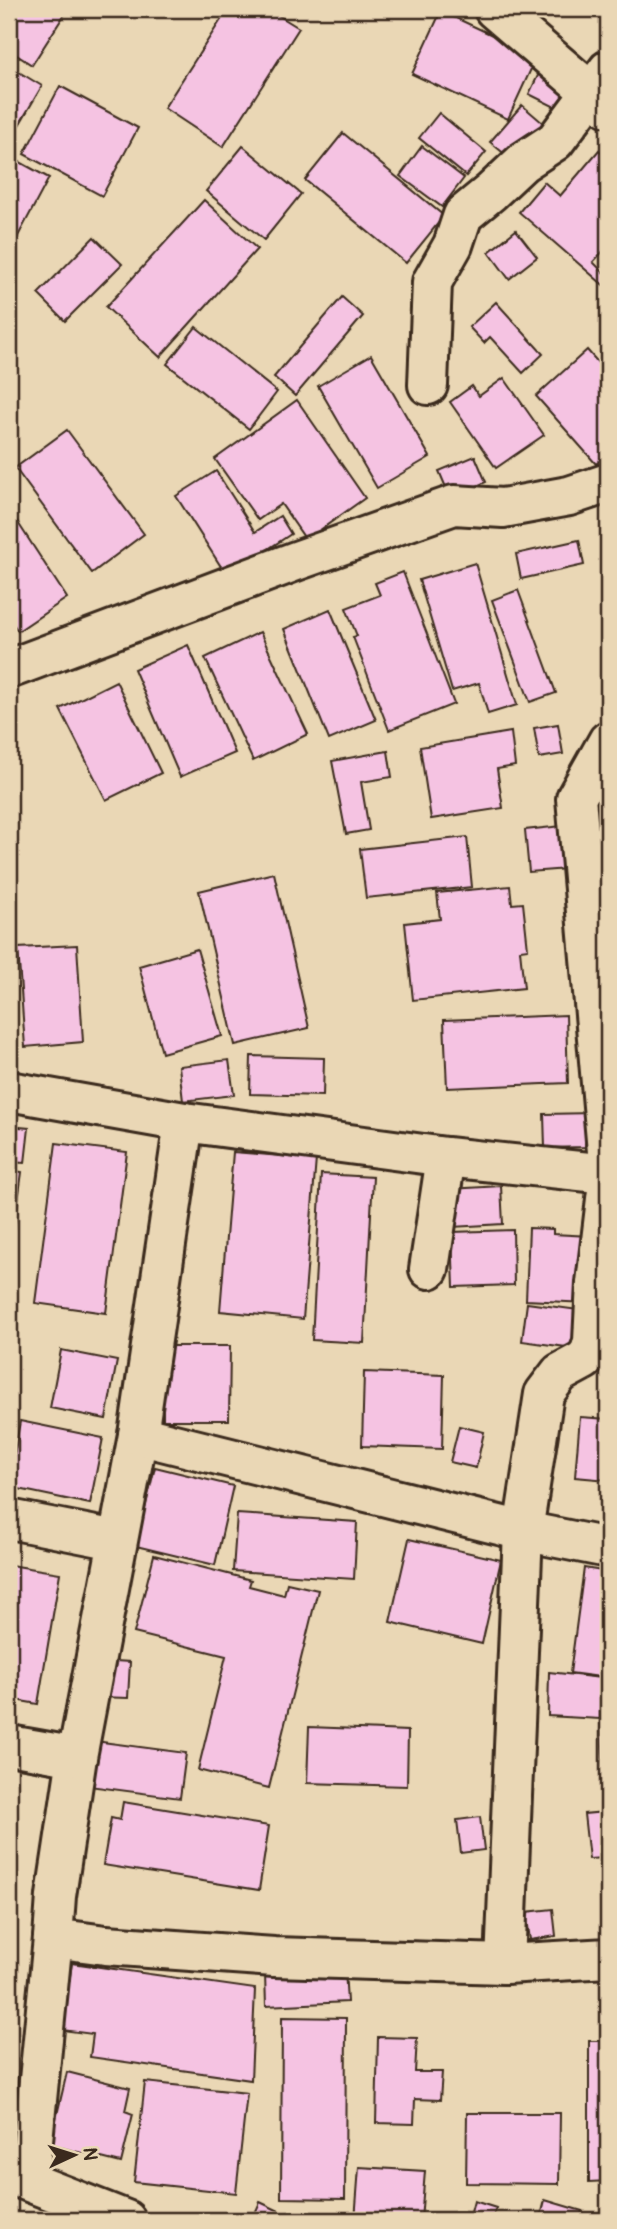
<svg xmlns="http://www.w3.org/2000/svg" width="617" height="2229" font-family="Pangolin,sans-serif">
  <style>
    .building { fill: #f5c3e2; stroke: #3b2a1e; stroke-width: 2 }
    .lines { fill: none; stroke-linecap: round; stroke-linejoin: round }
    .street-casing { stroke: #3b2a1e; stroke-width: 44 }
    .street { stroke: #ead7b5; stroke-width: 38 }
  </style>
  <rect width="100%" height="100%" fill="#ead7b5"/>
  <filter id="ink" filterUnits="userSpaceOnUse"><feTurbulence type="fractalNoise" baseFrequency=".0143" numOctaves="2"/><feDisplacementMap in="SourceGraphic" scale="14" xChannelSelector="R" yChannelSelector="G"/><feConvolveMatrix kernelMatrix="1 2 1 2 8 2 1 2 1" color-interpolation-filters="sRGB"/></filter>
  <g filter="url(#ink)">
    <g class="building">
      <path d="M9,9H68L32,65L9,50Z"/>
      <path d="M228,9H268L299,28L223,147L164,108Z"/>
      <path d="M441,11L537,56L508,119L412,74Z"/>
      <path d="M543,65L572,79L557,108L529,94Z"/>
      <path d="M9,66L42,86L12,137L9,135Z"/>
      <path d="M60,86L138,128L102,196L24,154Z"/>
      <path d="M522,105L543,123L512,160L490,142Z"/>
      <path d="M439,113L486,152L466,176L419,138Z"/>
      <path d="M343,133L444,216L406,263L305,180Z"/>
      <path d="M243,146L301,194L264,240L206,191Z"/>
      <path d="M422,146L464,178L442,207L400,176Z"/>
      <path d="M599,150L608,158V246L593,262L604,273L608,268V289L519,212L544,182L560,196Z"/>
      <path d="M9,156L49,178L9,253Z"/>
      <path d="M204,200L257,249L160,357L106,307Z"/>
      <path d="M516,230L537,257L509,279L489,252Z"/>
      <path d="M94,237L122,264L65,321L38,294Z"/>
      <path d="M342,297L363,316L295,396L274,377Z"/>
      <path d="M496,302L543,354L523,373L490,337L484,343L469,327Z"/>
      <path d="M196,327L277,392L249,429L167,364Z"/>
      <path d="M587,350L608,374V453L596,464L536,396Z"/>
      <path d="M371,355L430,457L377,488L318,386Z"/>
      <path d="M504,378L544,435L496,468L450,402L472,386L479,396Z"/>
      <path d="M297,400L365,498L306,540L281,504L258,520L215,459Z"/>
      <path d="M67,430L144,534L92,573L15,468Z"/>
      <path d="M475,456L486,482L450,497L439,471Z"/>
      <path d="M216,471L255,532L280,516L291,534L227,576L176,496Z"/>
      <path d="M9,509L67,598L18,631L9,618Z"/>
      <path d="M579,540L584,565L521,579L516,554Z"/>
      <path d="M475,563L517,705L488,714L479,683L452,691L419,580Z"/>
      <path d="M403,572L454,704L389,730L353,637L357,636L346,608L380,595L375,583Z"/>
      <path d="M518,590L556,693L530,702L492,600Z"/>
      <path d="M330,609L376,720L329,740L284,629Z"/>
      <path d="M260,632L308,734L253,761L205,658Z"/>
      <path d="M188,645L235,753L180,777L134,669Z"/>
      <path d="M116,681L161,773L106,800L60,709Z"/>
      <path d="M558,724L563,754L539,758L534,728Z"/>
      <path d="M511,732L515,766L497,769L503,808L431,819L420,747Z"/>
      <path d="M388,751L392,777L361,782L369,830L346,834L332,761Z"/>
      <path d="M562,826L567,869L529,872L525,830Z"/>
      <path d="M467,837L472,887L366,898L360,849Z"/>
      <path d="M274,873L309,1028L235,1045L199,891Z"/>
      <path d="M510,886L512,904L523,903L528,949L520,950L524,988L413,1000L405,923L440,919L437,893Z"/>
      <path d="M77,945L83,1042L25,1047L18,948Z"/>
      <path d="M197,949L222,1036L162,1053L139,966Z"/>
      <path d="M9,951L12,1008H9Z"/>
      <path d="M566,1015L568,1083L447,1088L444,1020Z"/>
      <path d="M251,1056L324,1058L323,1096L250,1094Z"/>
      <path d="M229,1060L234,1095L183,1101L179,1066Z"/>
      <path d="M593,1113L594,1137H585V1147L545,1148L544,1114Z"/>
      <path d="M9,1126L29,1128L25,1163L9,1162Z"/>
      <path d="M56,1143L127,1152L106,1313L35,1303Z"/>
      <path d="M233,1152L316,1159L303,1319L220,1311Z"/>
      <path d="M9,1170L22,1172L9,1267Z"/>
      <path d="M321,1174L373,1177L364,1343L312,1340Z"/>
      <path d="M501,1186L503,1224L452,1227L450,1189Z"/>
      <path d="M529,1228L553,1229V1234L590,1236L587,1303L526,1300Z"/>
      <path d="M513,1230L514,1285L454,1287L452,1232Z"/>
      <path d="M527,1303L586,1311L581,1349L522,1341Z"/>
      <path d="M163,1346H230L229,1420H163Z"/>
      <path d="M61,1350L117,1361L106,1419L50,1408Z"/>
      <path d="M364,1372L444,1375L442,1449L362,1446Z"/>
      <path d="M580,1417L608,1419V1480L575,1477Z"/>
      <path d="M20,1421L103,1438L90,1504L9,1487Z"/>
      <path d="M459,1426L484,1432L476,1468L450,1462Z"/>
      <path d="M155,1467L233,1486L215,1565L136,1546Z"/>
      <path d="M237,1514L357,1522L354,1579L233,1571Z"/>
      <path d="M409,1539L501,1560L482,1644L390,1622Z"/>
      <path d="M154,1555L251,1580L249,1586L284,1595L287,1583L318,1590L269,1788L198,1770L226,1656L134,1633Z"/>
      <path d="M10,1565L60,1573L38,1704L9,1699Z"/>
      <path d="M584,1568L608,1572V1678L570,1673Z"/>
      <path d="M100,1660L130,1662L128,1698L98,1697Z"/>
      <path d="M549,1672L601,1678L600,1719L548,1716Z"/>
      <path d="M608,1719V1771H603L601,1720Z"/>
      <path d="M309,1727L408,1731L407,1786L307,1783Z"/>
      <path d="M87,1740L186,1753L180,1798L81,1785Z"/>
      <path d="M601,1776H608L607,1904L603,1858L589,1859L584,1814L604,1812Z"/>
      <path d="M123,1802L269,1826L259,1890L103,1865L111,1818L120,1820Z"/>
      <path d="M480,1817L484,1850L461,1853L457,1820Z"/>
      <path d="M553,1909L556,1936L530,1940L526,1912Z"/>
      <path d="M72,1963L255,1989L251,2080L90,2057L93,2034L62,2030Z"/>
      <path d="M345,1970L347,2002L266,2006L265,1974Z"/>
      <path d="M282,2017L346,2018L345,2199L281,2198Z"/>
      <path d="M602,2035H608V2181L589,2182V2041H602Z"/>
      <path d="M378,2037L417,2038L415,2072H442L440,2100L415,2099L414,2124L376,2123Z"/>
      <path d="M67,2072L130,2088L125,2111L133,2114L121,2163L50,2145Z"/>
      <path d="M145,2082L247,2093L236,2193L134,2182Z"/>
      <path d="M467,2113H560L559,2184L466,2183Z"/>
      <path d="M359,2167L425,2171L421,2220H355Z"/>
      <path d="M545,2200L582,2211L579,2220H540Z"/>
      <path d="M474,2201L496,2208L492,2220H469Z"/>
      <path d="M260,2202L298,2220H252Z"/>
    </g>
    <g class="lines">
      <g class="street-casing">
        <g id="street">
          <path d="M494,9L608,107"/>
          <path d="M428,385L432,282L453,245L463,215L491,192L523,162L555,141L608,70"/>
          <path d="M9,669L296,561L454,505L503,508L569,496L608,483"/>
          <path d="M608,741L576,798L608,1163"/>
          <path d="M9,1091L184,1122L446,1157L608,1174"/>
          <path d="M184,1122L138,1435L77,1757L56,1896L53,1938L106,1945L274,1957L505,1964L608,1958"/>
          <path d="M429,1269L446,1157"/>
          <path d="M138,1435L523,1531L608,1548"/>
          <path d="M9,1519L116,1540"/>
          <path d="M9,1745L77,1757"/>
          <path d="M505,1964L523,1531L544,1394L560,1373L584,1360L590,1352L593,1341L596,1283L608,1182"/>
          <path d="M9,2174L126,2220"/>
          <path d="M29,2181L53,1938"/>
        </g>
      </g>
      <use href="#street" class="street"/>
    </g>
  </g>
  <rect width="617" height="2229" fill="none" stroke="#ead7b5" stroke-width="35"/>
  <rect x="18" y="18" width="582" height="2194" fill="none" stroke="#3b2a1e" stroke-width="2.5" filter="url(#ink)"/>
  <g transform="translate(74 2155) rotate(86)" stroke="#ead7b5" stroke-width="5" paint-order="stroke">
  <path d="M0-5L12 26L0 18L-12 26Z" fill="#3b2a1e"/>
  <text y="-10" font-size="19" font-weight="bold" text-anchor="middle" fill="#3b2a1e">N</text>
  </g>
</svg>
